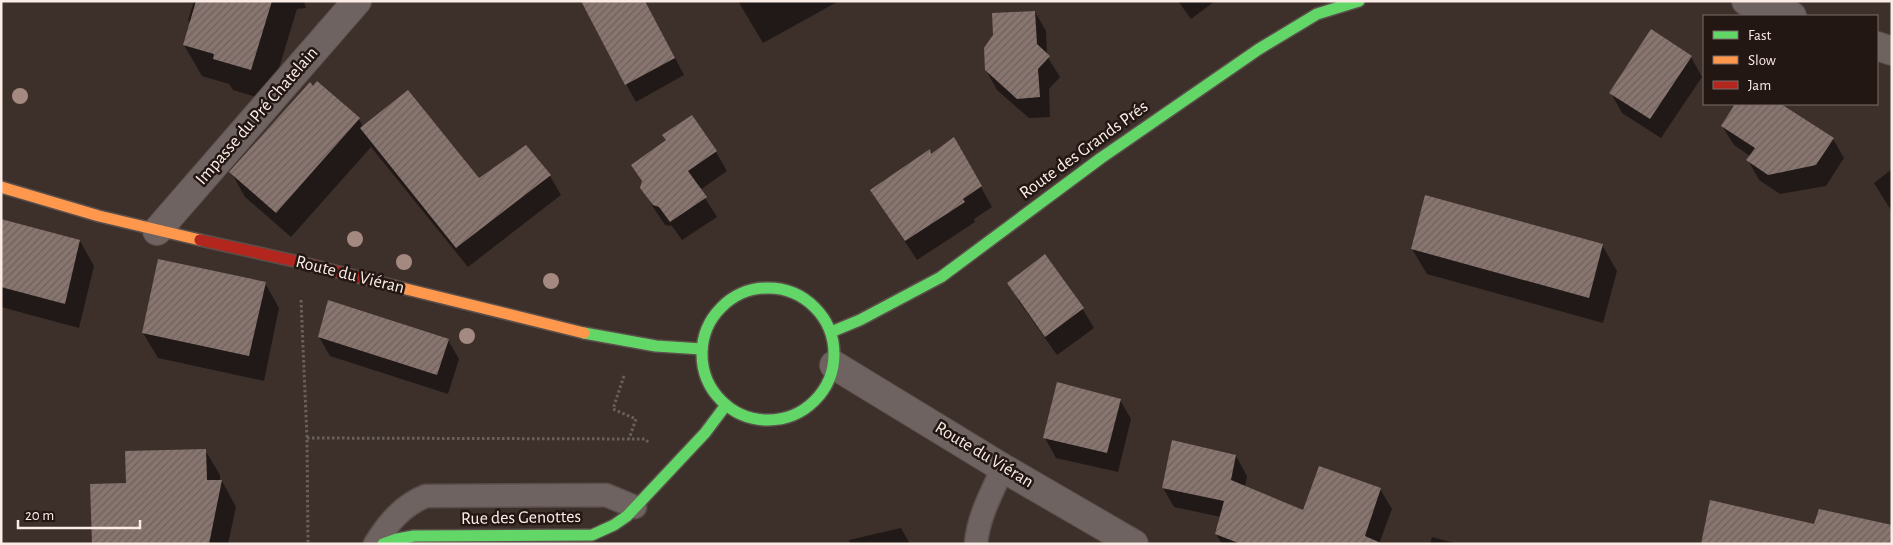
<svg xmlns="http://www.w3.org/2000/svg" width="1893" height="545" font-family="'Alegreya Sans',sans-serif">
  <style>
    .shadow { fill: #0007 }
    .building { fill: url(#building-hatch) }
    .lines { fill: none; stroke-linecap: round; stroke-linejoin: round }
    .lane-casing { stroke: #5b4f4b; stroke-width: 25 }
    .street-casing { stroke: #5b4f4b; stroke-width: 30 }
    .fast-casing { stroke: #5b4f4b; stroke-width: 14 }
    .slow-casing { stroke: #5b4f4b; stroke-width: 14 }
    .jam-casing { stroke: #5b4f4b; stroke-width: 14 }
    .path { stroke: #69605d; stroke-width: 3; stroke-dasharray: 2.5 2.5; stroke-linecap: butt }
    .lane { stroke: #6e6360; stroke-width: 22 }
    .street { stroke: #6e6360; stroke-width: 28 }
    .fast { stroke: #63d668; stroke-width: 11 }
    .slow { stroke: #ff974d; stroke-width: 11 }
    .jam { stroke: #b3261e; stroke-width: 11 }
    .tree { fill: #a48980 }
    .labels { text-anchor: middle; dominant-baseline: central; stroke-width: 5; stroke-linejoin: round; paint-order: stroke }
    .street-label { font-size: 18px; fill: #fcece6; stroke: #231714 }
  </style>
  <defs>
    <pattern id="building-hatch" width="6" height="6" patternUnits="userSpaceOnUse" patternTransform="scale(1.25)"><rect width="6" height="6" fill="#88756f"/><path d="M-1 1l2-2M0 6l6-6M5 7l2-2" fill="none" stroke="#6d605c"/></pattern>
  </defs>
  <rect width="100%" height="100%" fill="#3d302b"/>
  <g class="shadow">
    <path d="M194,1H304L306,8L297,9L269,101L233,90L229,84L202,76L184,45L190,24L188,20Z"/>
    <path d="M645,1L684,75L636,102L626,84Z"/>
    <path d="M738,1H839L763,43Z"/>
    <path d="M1178,1H1215L1191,19Z"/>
    <path d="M1035,12L1046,31L1047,56L1060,77L1049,89L1050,117L1029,118L997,90L986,70Z"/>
    <path d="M1691,57L1702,77L1661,138L1622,113L1611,93Z"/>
    <path d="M317,83L359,119L363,127L479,180L550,176L561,195L468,267L371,147L291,237L245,197L231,172Z"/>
    <path d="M1737,104H1779L1833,139L1844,158L1826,186L1780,194L1759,180L1748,160L1750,156L1734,145L1722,126Z"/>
    <path d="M954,139L992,207L974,219L975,222L917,260L872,191L932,155Z"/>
    <path d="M716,152L727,171L700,190L717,217L682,240L672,226L665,225L653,207L642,187L643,183L632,165Z"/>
    <path d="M1892,169V212L1874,183Z"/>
    <path d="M1,220L80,241L94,266L79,328L1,307Z"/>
    <path d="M1602,245L1617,271L1603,323L1427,274L1412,249Z"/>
    <path d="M265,283L279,308L264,381L158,358L143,333Z"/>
    <path d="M1009,283L1082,308L1094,328L1057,355L1020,303Z"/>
    <path d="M319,337L448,340L459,359L448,394L330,356Z"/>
    <path d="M1120,400L1131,419L1118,472L1056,458L1045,438Z"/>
    <path d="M205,450L220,475V481H222L236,507L228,544H93L128,484Z"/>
    <path d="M1236,456L1247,476L1245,486L1304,511L1380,489L1392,509L1379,544H1222L1216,534L1221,517L1174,507L1163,488Z"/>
    <path d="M901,528L910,544H850L849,540Z"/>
    <path d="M1432,537L1458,544H1430Z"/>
  </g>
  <g class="building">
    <path d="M196,1H272L251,70L213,59L214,54L183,45Z"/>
    <path d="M581,1H645L675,58L625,85Z"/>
    <path d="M1035,11L1037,44L1050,56L1038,69L1040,97L1017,99L985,70L984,48L993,35L992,13Z"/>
    <path d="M1651,29L1692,56L1650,119L1609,93Z"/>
    <path d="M317,81L360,118L276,213L229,172L310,82L313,86Z"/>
    <path d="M408,90L479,178L526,145L551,175L456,248L360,128Z"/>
    <path d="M1735,104H1781L1834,138L1816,165L1768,175L1746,160L1755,148L1721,126Z"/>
    <path d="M692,115L717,151L688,171L707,197L670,222L659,207L653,205L640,188L642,181L631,165L666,140L662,135Z"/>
    <path d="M954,137L982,186L963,199L965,202L905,241L870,190L930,149L931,154Z"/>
    <path d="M1425,195L1603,244L1589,298L1411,249Z"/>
    <path d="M1,219L80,240L65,304L1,287Z"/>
    <path d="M1045,254L1084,308L1045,337L1007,283Z"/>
    <path d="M158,259L266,282L249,356L142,333Z"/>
    <path d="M328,300L449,339L437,375L318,337Z"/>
    <path d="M1057,382L1121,399L1107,453L1043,438Z"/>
    <path d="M1172,440L1236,455L1231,480L1303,510L1319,466L1381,488L1365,536L1383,544H1241L1215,534L1224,501L1162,488Z"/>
    <path d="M206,449L207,480H222L209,544H92L90,484L126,483L125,451Z"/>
    <path d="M1710,500L1814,524L1819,509L1892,525V544H1701Z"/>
  </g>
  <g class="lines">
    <g class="lane-casing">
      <g id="lane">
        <path d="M375,544C388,523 403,505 426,496L606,495L635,507"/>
        <path d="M976,544C978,517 992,492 1003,468"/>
      </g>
    </g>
    <g class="street-casing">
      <g id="street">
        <path d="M1746,1L1792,16"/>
        <path d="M1877,46L1892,51"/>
        <path d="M157,231L357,1"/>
        <path d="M834,365L1003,468L1134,544"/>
      </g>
    </g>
    <g class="fast-casing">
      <g id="fast">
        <circle cx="768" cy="354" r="66"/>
        <path d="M831,332L860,320L941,277L1101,158L1259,49L1317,14L1359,1"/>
        <path d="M584,333L656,346L702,349"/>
        <path d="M383,544L397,539L414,536L592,535L614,525L627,516L705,433L726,405"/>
      </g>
    </g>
    <g class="slow-casing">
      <g id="slow">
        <path d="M1,187L99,216L200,240"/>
        <path d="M394,286L584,333"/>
      </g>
    </g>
    <g class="jam-casing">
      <path id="jam" d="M200,240L299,262L394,286"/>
    </g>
    <g class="path">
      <path d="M301,300L307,438L308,544"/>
      <path d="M624,376L613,409L636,419L629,439"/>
      <path d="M307,438L645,439L648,442"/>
    </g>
    <use href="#lane" class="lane"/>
    <use href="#street" class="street"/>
    <use href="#fast" class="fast"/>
    <use href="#slow" class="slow"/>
    <use href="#jam" class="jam"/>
  </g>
  <g class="tree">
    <circle cx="20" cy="96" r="8"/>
    <circle cx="355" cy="239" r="8"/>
    <circle cx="404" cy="262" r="8"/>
    <circle cx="551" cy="281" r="8"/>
    <circle cx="467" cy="336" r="8"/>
  </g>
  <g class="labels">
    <g class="street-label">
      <text transform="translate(257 116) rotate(-49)">Impasse du Pré Chatelain</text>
      <text transform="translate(1084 150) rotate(-36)">Route des Grands Prés</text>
      <text transform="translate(350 275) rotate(14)">Route du Viéran</text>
      <text transform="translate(984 455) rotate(31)">Route du Viéran</text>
      <text transform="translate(521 518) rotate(-1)">Rue des Genottes</text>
    </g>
  </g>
  <rect width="1893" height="545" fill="none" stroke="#fcece6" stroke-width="5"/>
  <rect x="1703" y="15" width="175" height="90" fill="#231714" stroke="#7a6c68"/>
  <rect x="1713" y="31" width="25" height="8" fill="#63d668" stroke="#7a6c68"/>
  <text x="1748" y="40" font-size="15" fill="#fcece6">Fast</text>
  <rect x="1713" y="56" width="25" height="8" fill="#ff974d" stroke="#7a6c68"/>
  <text x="1748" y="65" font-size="15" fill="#fcece6">Slow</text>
  <rect x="1713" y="81" width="25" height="8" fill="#b3261e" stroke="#7a6c68"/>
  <text x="1748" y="90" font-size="15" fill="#fcece6">Jam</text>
  <path d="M18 520v8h122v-8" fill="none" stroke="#fcece6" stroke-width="2.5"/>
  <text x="25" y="520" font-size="15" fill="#fcece6" stroke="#231714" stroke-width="4" paint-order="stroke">20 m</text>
</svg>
